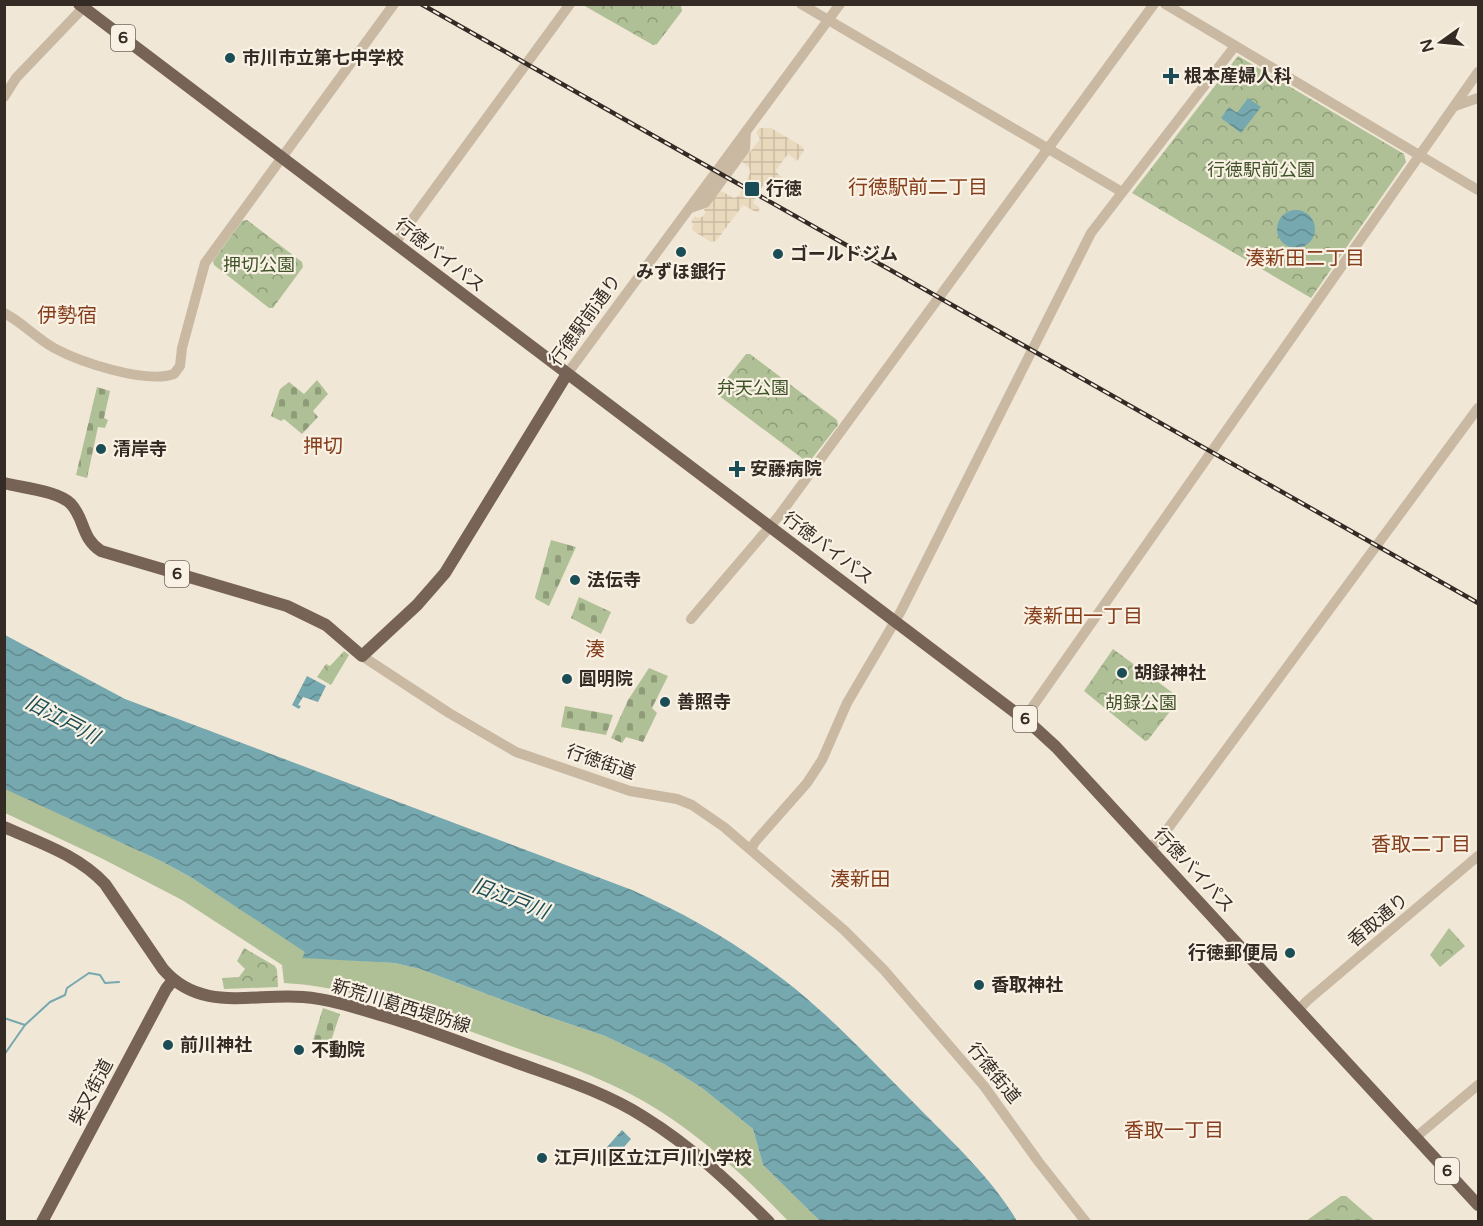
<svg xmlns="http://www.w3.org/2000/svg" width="1483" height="1226" font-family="'Varela Round','Noto Sans JP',sans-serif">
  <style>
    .grass { fill: #afc096 }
    .cemetery { fill: url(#cemetery-stones) }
    .park { fill: url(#park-crowns) }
    .plaza { fill: url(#plaza-grid) }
    .water { fill: url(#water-waves) }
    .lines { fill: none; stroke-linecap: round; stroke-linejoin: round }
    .stream { stroke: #75a8af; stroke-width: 2 }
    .minor { stroke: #c9b8a2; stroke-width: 10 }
    .major { stroke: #776355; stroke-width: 12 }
    .rail-casing { stroke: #342b25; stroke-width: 4.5 }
    .rail { stroke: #f9f1e3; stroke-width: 2; stroke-dasharray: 7; stroke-linecap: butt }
    .poi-dot { fill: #1a4d56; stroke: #f9f1e3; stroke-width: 2 }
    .labels { text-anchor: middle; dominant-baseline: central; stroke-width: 4.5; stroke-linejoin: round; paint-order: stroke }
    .shield { fill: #f9f1e3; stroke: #6f665e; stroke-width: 1.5 }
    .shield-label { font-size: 16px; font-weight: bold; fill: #342b25 }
    .poi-label { font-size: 18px; font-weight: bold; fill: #342b25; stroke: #f9f1e3; text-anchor: start }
    .park-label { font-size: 18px; fill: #3f5328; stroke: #f9f1e3 }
    .street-label { font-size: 18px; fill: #342b25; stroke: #f9f1e3 }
    .neighbourhood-label { font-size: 20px; fill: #853e1c; stroke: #f9f1e3 }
    .water-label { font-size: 20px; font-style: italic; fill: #1a4d56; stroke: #f9f1e3 }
  </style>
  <defs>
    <pattern id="cemetery-stones" width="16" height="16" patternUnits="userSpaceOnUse" patternTransform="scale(1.5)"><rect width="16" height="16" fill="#afc096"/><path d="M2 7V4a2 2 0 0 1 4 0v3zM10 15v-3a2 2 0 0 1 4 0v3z" fill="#8f9c7a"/></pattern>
    <pattern id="park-crowns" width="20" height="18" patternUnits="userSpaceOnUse" patternTransform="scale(1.5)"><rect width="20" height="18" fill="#afc096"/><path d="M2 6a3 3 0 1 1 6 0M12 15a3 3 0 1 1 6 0" fill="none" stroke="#8f9c7a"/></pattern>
    <pattern id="plaza-grid" width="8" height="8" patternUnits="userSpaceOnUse" patternTransform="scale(1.5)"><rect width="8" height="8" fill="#eadabd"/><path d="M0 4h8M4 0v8" fill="none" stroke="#c9bba2"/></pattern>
    <pattern id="water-waves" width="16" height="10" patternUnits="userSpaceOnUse" patternTransform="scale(1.5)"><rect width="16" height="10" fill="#75a8af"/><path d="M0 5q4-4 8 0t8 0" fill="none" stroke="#61898e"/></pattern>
  </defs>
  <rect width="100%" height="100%" fill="#f1e7d6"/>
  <path class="grass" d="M5,788L163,862L192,878L306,952L303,957L395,963L420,969L543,1015L605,1036L664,1064L702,1088L753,1129L763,1165L820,1221H788C753,1184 712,1146 669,1117C617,1081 553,1061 494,1040C427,1016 357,987 284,983L282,965L182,900L101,858L5,813Z"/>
  <g class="cemetery">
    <path d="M317,380L328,394L313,411L318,417L302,434L284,419L281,421L271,416L280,389L289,382L304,394Z"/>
    <path d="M97,387L110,391L104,418L108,420L105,428L98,427L87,478L76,475Z"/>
    <path d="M551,540L576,547L549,606L536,599L535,597Z"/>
    <path d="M579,597L611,612L601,634L571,618Z"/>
    <path d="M649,668L668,676L652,708L657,713L643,742L626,737L622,743L611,738L628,700Z"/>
    <path d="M565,706L613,715L606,735L561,727Z"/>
    <path d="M323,1008L340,1014L330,1044L313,1040Z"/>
  </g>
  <g class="park">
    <path d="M583,5H679L681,6L682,11L657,44L653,45Z"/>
    <path d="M1238,56L1404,154L1406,162L1311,298L1132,193Z"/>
    <path d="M247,220L302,262L303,267L273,308H269L214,265L213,261L242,221Z"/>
    <path d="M746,354H750L837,420L838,425L810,461L807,462L718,395V390Z"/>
    <path d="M1113,649L1177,696L1178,701L1148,740L1145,741L1084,691Z"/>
    <path d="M344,651L349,655L331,685L317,677L326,664L330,666Z"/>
    <path d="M1449,928L1465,946L1440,967L1430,955Z"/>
    <path d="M244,948L275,966L277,970L278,987L224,989L222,978L239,977L245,969L237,961Z"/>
    <path d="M1341,1196H1346L1375,1221H1306Z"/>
  </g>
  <path class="plaza" d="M759,128H771L803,147L804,151L797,161L788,154L776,170L777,173L784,179L781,184L774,179L771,185L765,182L753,203L760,208L758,213L743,205L716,241L711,242L692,230L693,223L691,222L695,216L698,218L702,217L706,212L704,210L719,190L734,198L739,196L750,173L749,167L742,162L760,139L756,133Z"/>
  <g class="water">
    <path d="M1248,98L1261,107L1241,133L1221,118L1229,107L1237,113Z"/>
    <circle cx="1296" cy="229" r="19"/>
    <path d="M5,635L125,699L632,890C686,914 737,943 784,980C832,1017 873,1062 916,1105C952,1142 991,1177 1017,1221H820L763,1165L753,1129L702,1088L664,1064L605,1036L543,1015L420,969L395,963L302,958L305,952L192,878L163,862L5,789Z"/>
    <path d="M307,676L326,686L318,702L303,697L298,705L301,706L299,709L292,705Z"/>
    <path d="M622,1130L631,1139L610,1163L600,1155Z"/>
  </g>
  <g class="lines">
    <g class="stream">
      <path d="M4,1018L25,1025L50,1002L65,995L67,988L89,973L100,975L105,983L119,982"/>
      <path d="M4,1055L25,1025"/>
    </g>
    <g class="minor">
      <path d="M801,4L1122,192"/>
      <path d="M1165,4L1478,190"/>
      <path d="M4,97L16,78L83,8"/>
      <path d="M1455,106L1478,98"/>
      <path d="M690,208L705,203L745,149L746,132"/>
      <path d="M395,243L570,4"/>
      <path d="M4,313C22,322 36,338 54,348C80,362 145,384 174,374L180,366L182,348L205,263L394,4"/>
      <path d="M567,374L840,4"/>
      <path d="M691,619L778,517L1154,4"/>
      <path d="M362,656L449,713L516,752L630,791L677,799L692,805L724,827L844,930L884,970L984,1086L1038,1161L1086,1222"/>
      <path d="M1024,719L1478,72"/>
      <path d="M1148,847L1158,842L1478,408"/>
      <path d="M751,849L755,842L807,783L822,760L847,703L901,611L1091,233L1235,46"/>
      <path d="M1299,1009L1308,1000L1478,856"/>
      <path d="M1416,1137L1478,1085"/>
    </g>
    <g class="major">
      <path d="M79,4L1032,725L1056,747L1478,1205"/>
      <path d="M4,483C23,488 58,491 71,504C85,519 81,538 101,551L287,606L326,625L362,656L417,605L445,573L567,374"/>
      <path d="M4,827C40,843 78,855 105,884L163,969C201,1013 252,993 303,997C331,999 360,1009 387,1017C430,1030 473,1047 515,1062C559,1078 605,1092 644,1117C691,1146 730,1183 769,1222"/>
      <path d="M42,1222L166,989L173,980"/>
    </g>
    <g class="rail-casing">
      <path id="rail" d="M421,4L1478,603"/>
    </g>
    <use href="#rail" class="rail"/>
  </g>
  <g class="poi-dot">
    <circle cx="230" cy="58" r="6"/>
    <path d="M1168 67h6v6h6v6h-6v6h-6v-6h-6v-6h6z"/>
    <rect x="744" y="181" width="16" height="16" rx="3"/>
    <circle cx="681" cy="252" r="6"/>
    <circle cx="778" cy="254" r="6"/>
    <circle cx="101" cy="449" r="6"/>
    <path d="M734 460h6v6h6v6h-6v6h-6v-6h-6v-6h6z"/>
    <circle cx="575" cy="580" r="6"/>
    <circle cx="1122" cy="673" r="6"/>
    <circle cx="567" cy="679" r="6"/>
    <circle cx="665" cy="702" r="6"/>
    <circle cx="1290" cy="953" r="6"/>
    <circle cx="979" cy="985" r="6"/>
    <circle cx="168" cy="1045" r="6"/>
    <circle cx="299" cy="1050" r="6"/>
    <circle cx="542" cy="1158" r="6"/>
  </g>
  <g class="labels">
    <g class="shield">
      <rect x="111" y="25" width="24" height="26" rx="4.5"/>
      <rect x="165" y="561" width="24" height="26" rx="4.5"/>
      <rect x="1013" y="706" width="24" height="26" rx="4.5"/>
      <rect x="1435" y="1158" width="24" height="26" rx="4.5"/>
    </g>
    <g class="shield-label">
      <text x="123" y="38">6</text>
      <text x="177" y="574">6</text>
      <text x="1025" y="719">6</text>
      <text x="1447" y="1171">6</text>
    </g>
    <g class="poi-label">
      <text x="242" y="58">市川市立第七中学校</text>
      <text x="1184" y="76">根本産婦人科</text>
      <text x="766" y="189">行徳</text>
      <text x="790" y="254">ゴールドジム</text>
      <text x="681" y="272" text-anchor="middle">みずほ銀行</text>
      <text x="113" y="449">清岸寺</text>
      <text x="750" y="469">安藤病院</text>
      <text x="587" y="580">法伝寺</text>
      <text x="1134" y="673">胡録神社</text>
      <text x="579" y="679">圓明院</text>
      <text x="677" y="702">善照寺</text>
      <text x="1278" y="953" text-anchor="end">行徳郵便局</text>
      <text x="991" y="985">香取神社</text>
      <text x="180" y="1045">前川神社</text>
      <text x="311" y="1050">不動院</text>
      <text x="554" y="1158">江戸川区立江戸川小学校</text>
    </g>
    <g class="park-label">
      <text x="1261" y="170">行徳駅前公園</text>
      <text x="259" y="265">押切公園</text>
      <text x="753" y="388">弁天公園</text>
      <text x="1141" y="703">胡録公園</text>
    </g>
    <g class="street-label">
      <text transform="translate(440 255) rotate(38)">行徳バイパス</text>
      <text transform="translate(585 320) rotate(-54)">行徳駅前通り</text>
      <text transform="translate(828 548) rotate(37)">行徳バイパス</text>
      <text transform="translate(601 762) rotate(19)">行徳街道</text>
      <text transform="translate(1194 870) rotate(47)">行徳バイパス</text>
      <text transform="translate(1378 920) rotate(-40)">香取通り</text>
      <text transform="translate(401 1006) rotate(17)">新荒川葛西堤防線</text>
      <text transform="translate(994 1073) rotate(51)">行徳街道</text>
      <text transform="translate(91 1092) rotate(-62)">柴又街道</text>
    </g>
    <g class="neighbourhood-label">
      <text x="918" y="188">行徳駅前二丁目</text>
      <text x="1305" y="259">湊新田二丁目</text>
      <text x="67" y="316">伊勢宿</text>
      <text x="323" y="447">押切</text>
      <text x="1083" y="617">湊新田一丁目</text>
      <text x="595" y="650">湊</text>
      <text x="1421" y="845">香取二丁目</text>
      <text x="860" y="880">湊新田</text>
      <text x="1174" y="1131">香取一丁目</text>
    </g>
    <g class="water-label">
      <text transform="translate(62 720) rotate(28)">旧江戸川</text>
      <text transform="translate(510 899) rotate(21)">旧江戸川</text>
    </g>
  </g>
  <rect width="1483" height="1226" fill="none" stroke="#342b25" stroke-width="12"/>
  <g transform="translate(1441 42) rotate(255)" stroke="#f9f1e3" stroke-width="4.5" paint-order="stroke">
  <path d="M0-4.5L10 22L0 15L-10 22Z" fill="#342b25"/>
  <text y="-9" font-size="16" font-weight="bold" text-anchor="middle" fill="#342b25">N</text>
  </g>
</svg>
